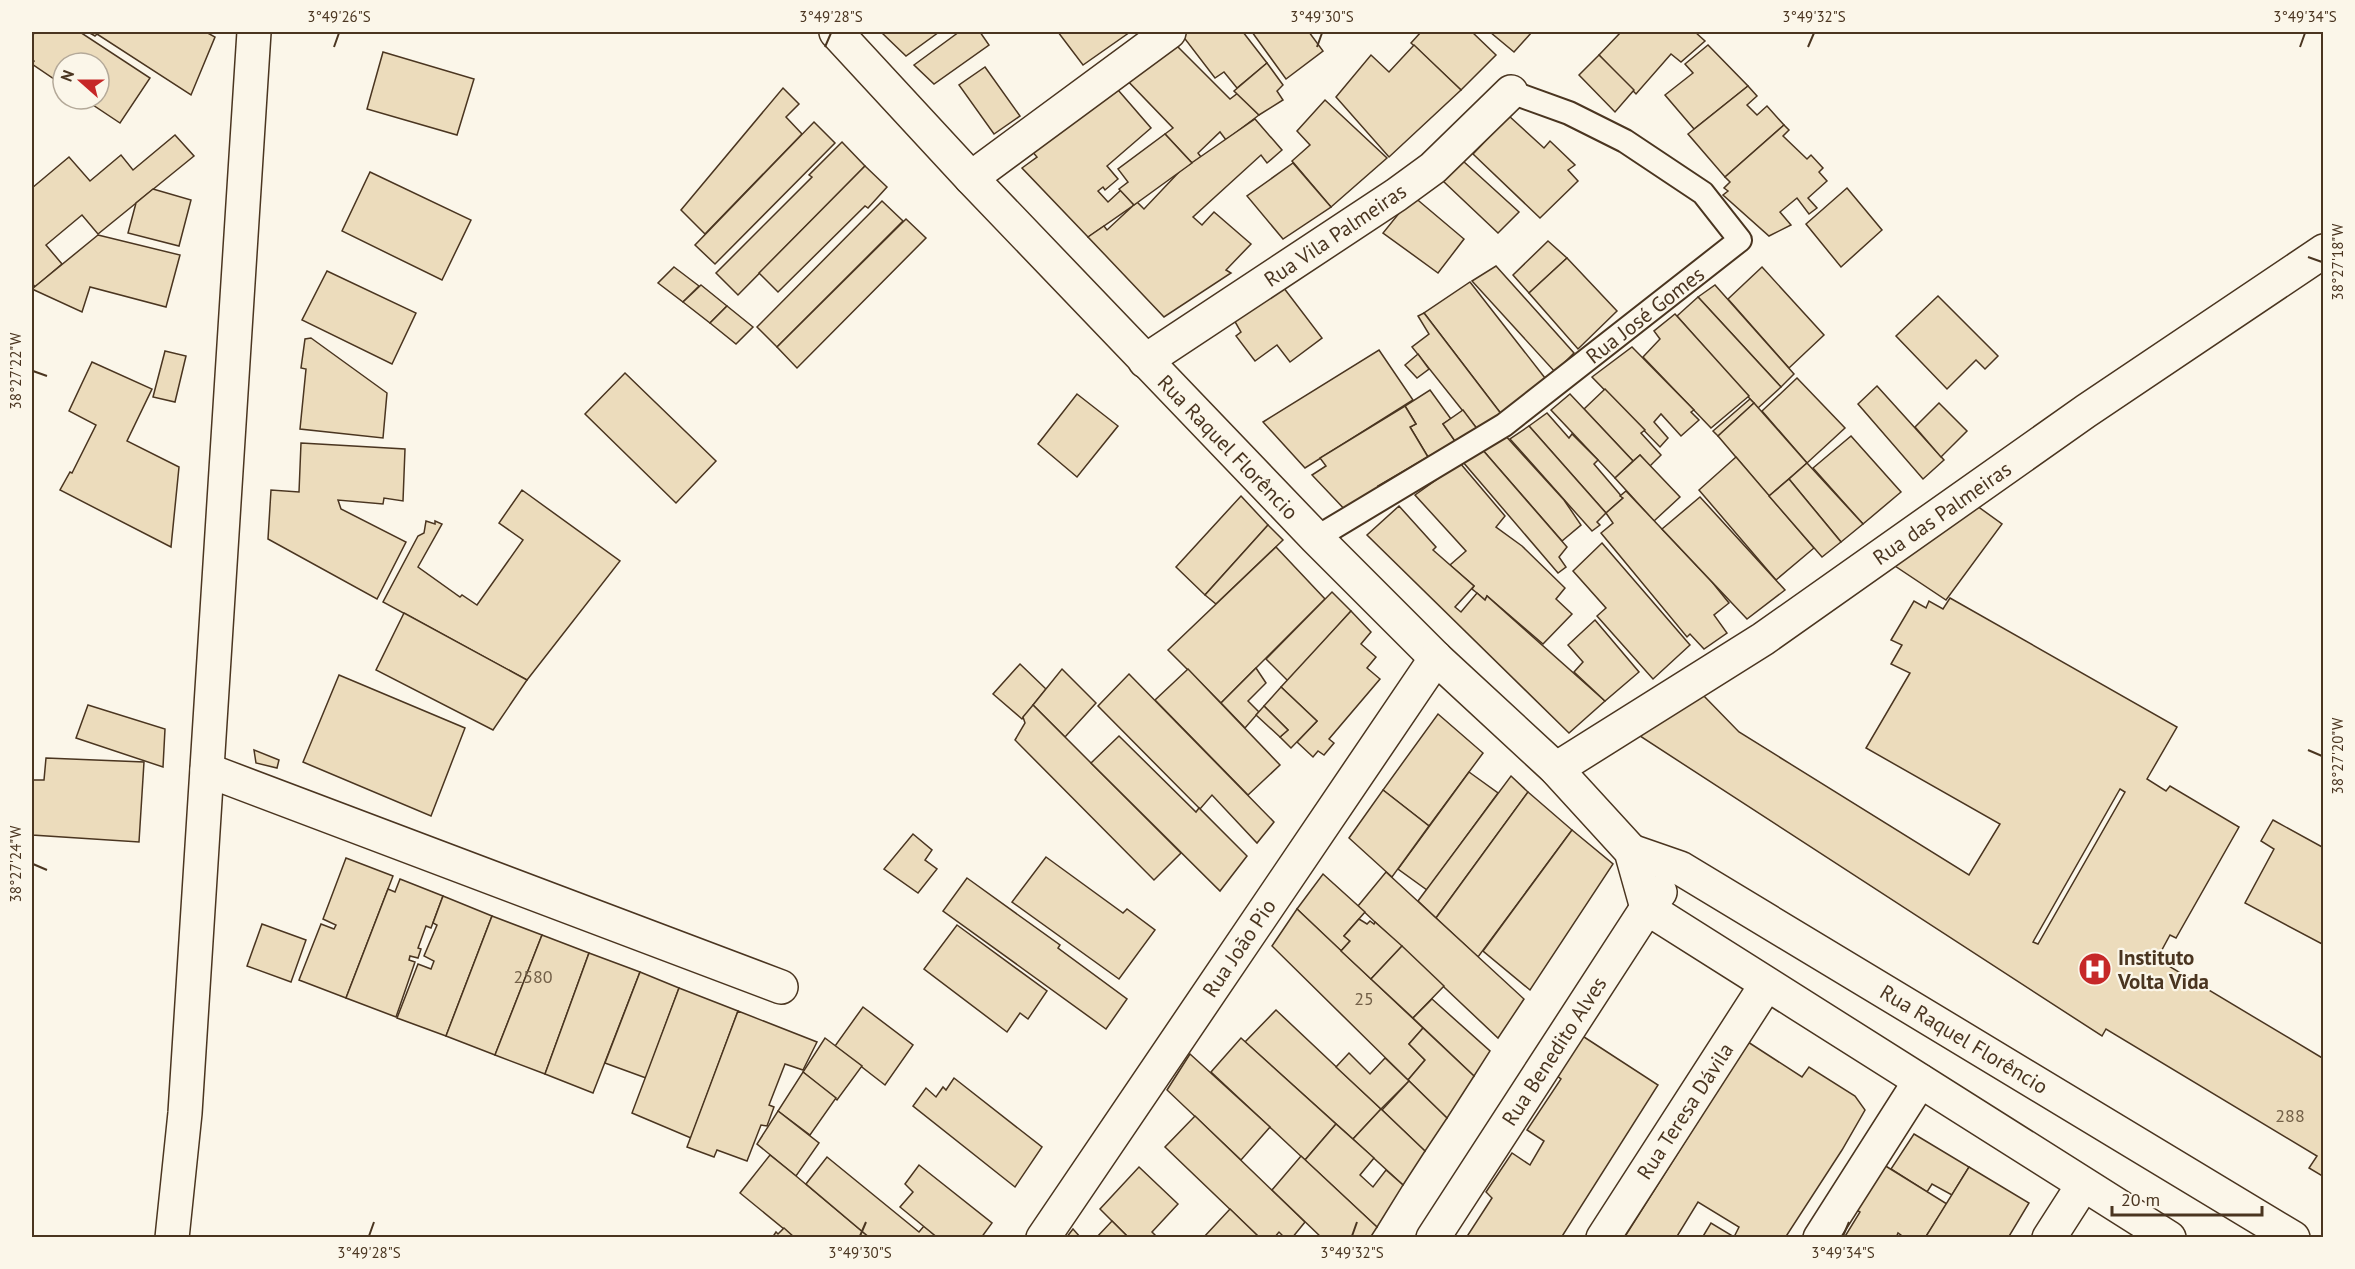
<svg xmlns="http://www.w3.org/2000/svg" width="2355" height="1269" font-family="'PT Sans',sans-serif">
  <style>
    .building { fill: #ecdcbc; stroke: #4a3520; stroke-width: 1.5; fill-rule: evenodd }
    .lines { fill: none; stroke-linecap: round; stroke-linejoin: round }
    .lane-casing { stroke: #4a3520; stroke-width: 26 }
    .street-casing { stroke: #4a3520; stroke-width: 36 }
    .secondary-casing { stroke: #4a3520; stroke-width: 36 }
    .lane { stroke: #fbf6e9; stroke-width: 22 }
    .street { stroke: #fbf6e9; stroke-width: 33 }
    .secondary { stroke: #fbf6e9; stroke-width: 33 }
    .ticks { fill: none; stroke: #4a3520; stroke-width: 2 }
    .labels { text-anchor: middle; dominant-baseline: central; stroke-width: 4.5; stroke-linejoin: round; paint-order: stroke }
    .number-label { font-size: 18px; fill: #725f47 }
    .street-label { font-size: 21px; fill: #4a3520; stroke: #fbf6e9 }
    .poi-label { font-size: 21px; font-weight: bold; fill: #4a3520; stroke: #fbf6e9; text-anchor: start }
    .neatline { fill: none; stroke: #4a3520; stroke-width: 2 }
    .ticks-label { font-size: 15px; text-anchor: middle; fill: #4a3520 }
  </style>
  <rect width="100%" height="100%" fill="#fbf6e9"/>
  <g class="building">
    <path d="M35,32H80L150,78L120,123L84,99H99V63H63V85L32,64L34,61L32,59V36Z"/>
    <path d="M88,32H206L215,37L191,95L97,34L95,36Z"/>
    <path d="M881,32H939L906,56Z"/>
    <path d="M959,32H980L989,45L934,84L914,65Z"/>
    <path d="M1058,32H1130L1083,65Z"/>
    <path d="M1186,32H1243L1267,63L1237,88L1224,72L1215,78L1182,35Z"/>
    <path d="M1252,32H1309L1323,51L1286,79Z"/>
    <path d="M1421,32H1472L1496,55L1461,90L1411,43Z"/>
    <path d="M1490,32H1532L1514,52Z"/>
    <path d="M1621,32H1695L1705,41L1681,62L1671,54L1636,94L1599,55Z"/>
    <path d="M1172,41L1230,99L1238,93L1259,115L1226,140L1220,132L1198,153L1201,157L1192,163L1165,134L1173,128L1123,76Z"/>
    <path d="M1414,45L1461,90L1389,157L1336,97L1371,55L1389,72Z"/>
    <path d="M1708,45L1748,86L1694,129L1665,95L1693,73L1685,64Z"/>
    <path d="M383,52L474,79L457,135L367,109Z"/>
    <path d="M1599,55L1634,90L1615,112L1579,75Z"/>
    <path d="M1267,63L1283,85L1277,91L1283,100L1259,115L1234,91Z"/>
    <path d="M985,67L1020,116L994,134L959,85Z"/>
    <path d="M1112,83L1151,128L1107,166L1118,179L1105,190L1103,187L1098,191L1108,202L1121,190L1134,205L1088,237L1022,168L1037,157L1025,143Z"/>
    <path d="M1748,86L1757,96L1747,105L1757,115L1767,106L1784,125L1725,177L1688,134Z"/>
    <path d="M783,88L799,104L786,117L802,134L705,234L681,210Z"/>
    <path d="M1325,100L1387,158L1331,207L1292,161L1310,145L1297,131Z"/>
    <path d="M1509,116L1544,148L1550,141L1575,165L1568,170L1578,181L1540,218L1473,154Z"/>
    <path d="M1255,119L1282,150L1267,163L1261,155L1193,217L1202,225L1214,212L1251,244L1226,270L1231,273L1164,317L1088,237L1104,226L1107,230L1137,202L1144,209L1180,171Z"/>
    <path d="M814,122L835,143L715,264L695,245Z"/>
    <path d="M1784,125L1789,130L1783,136L1807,159L1811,155L1823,168L1819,172L1827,181L1808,198L1817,208L1809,214L1797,198L1780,212L1791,225L1769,236L1723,195L1728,191L1724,188L1730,182L1725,177Z"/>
    <path d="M1165,134L1192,163L1134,205L1119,189L1128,182L1118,169Z"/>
    <path d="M175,135L194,156L98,234L82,215L46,245L62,264L35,287L32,283V188L69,157L90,181L121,155L133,170Z"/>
    <path d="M842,142L865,166L738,295L716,273L812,177L809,175Z"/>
    <path d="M1463,161L1519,212L1498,233L1443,181Z"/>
    <path d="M1293,163L1331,207L1283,239L1247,196Z"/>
    <path d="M865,166L887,187L868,208L865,206L778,292L759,273Z"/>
    <path d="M370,172L471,220L442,280L342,231Z"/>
    <path d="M1847,188L1882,230L1841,267L1806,224Z"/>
    <path d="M153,189L191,200L179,246L128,233L136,203Z"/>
    <path d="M1413,196L1464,239L1438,273L1383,233Z"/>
    <path d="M882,201L903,221L777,347L757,327Z"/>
    <path d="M906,219L926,238L797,368L777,347Z"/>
    <path d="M98,235L180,255L166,307L90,287L82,312L32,289Z"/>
    <path d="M1548,241L1567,258L1529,293L1513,275Z"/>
    <path d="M1567,258L1617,311L1578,349L1529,293Z"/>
    <path d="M1496,266L1574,353L1555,372L1472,281Z"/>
    <path d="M674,267L699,286L683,302L658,283Z"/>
    <path d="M1762,267L1824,335L1789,368L1728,299Z"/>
    <path d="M327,271L416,313L392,364L302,320Z"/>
    <path d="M1277,279L1322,338L1290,362L1277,345L1255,361L1236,336L1241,332L1230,313Z"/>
    <path d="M1470,282L1545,378L1543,380L1546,385L1502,415L1424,313Z"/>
    <path d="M701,285L727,306L710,323L683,302Z"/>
    <path d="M1715,285L1794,374L1781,387L1698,297Z"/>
    <path d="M1938,296L1998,356L1985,369L1976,360L1947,389L1896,336Z"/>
    <path d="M1698,297L1781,387L1758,408L1677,316Z"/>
    <path d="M727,306L753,327L736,344L710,323Z"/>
    <path d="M1424,313L1502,415L1478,430L1412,347L1429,334L1418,316Z"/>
    <path d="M1675,314L1749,396L1711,428L1643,357L1660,339L1654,331Z"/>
    <path d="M311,338L387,393L383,438L300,429L306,369L301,368L305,339Z"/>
    <path d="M1632,347L1694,410L1691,412L1699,420L1681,436L1661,414L1654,422L1668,438L1660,447L1592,377Z"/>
    <path d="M1379,350L1413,400L1305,468L1263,422Z"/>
    <path d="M165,351L186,356L175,402L153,397Z"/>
    <path d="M1418,354L1429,369L1417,378L1405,365Z"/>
    <path d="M92,362L152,389L127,441L179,467L171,547L60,490L70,472L72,473L96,425L69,411Z"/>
    <path d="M625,373L716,461L676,503L585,414Z"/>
    <path d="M1797,378L1845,428L1807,463L1762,411Z"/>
    <path d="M1877,386L1944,460L1923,479L1858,404Z"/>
    <path d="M1605,389L1645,430L1641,433L1661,455L1650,466L1640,455L1633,461L1584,409Z"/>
    <path d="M1430,390L1451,419L1443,424L1455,441L1428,457L1410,427L1416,424L1405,406Z"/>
    <path d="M1077,394L1118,426L1077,477L1038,444Z"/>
    <path d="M1570,394L1633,461L1615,478L1551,410Z"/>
    <path d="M1750,399L1754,403L1718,436L1713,431Z"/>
    <path d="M1754,403L1807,463L1769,496L1718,436Z"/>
    <path d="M1939,403L1967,431L1941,457L1915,427Z"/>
    <path d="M1405,406L1416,424L1410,427L1428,457L1378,486L1383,492L1349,514L1312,475L1326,466L1320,458Z"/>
    <path d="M1463,410L1478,430L1453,447L1450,444L1455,441L1443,424Z"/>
    <path d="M1547,413L1569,438L1572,434L1598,460L1594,464L1623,498L1606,513L1529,426Z"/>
    <path d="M1529,426L1606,513L1597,522L1600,525L1592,531L1510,439Z"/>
    <path d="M1503,433L1564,500L1581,525L1562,541L1481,448Z"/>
    <path d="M1851,436L1901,492L1863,524L1813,468Z"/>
    <path d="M301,443L405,449L403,501L384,498L383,504L338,500L341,509L406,542L377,599L268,539L271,490L299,492Z"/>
    <path d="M1481,448L1567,547L1559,557L1566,567L1558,573L1463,462Z"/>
    <path d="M1640,455L1680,497L1654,521L1615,478Z"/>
    <path d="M1736,457L1814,548L1776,580L1699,490Z"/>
    <path d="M1460,463L1505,516L1496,527L1522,546L1565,588L1556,599L1572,614L1543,644L1487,596L1485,600L1477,593L1472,589L1474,586L1450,565L1466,551L1415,495Z"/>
    <path d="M1807,463L1863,524L1841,542L1789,479Z"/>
    <path d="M1789,479L1841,542L1822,557L1769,496Z"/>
    <path d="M522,490L620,561L527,680L383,602L418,536L424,533L426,521L435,524V521L442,524L418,567L460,597L462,595L477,605L523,540L499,523Z"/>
    <path d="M1626,491L1712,582L1729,603L1714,615L1727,633L1704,649L1690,634L1687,637L1601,533L1613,523L1606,513L1623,498L1620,496Z"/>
    <path d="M1241,496L1268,525L1205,595L1176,567Z"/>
    <path d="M1700,497L1785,590L1747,619L1662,529Z"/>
    <path d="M1973,503L2002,524L1946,600L1889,562Z"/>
    <path d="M1399,506L1436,547L1433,550L1474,586L1455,607L1461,612L1477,593L1485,600L1487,596L1605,701L1569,733L1367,535Z"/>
    <path d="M1268,525L1283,540L1216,604L1205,595Z"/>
    <path d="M1602,543L1690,645L1653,679L1597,616L1606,608L1573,571Z"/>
    <path d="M1276,547L1325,599L1221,703L1168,650Z"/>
    <path d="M1332,592L1351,611L1288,681L1266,659Z"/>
    <path d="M1950,598L2177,727L2147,779L2166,791L2170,786L2239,827L2176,938L2170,935L2157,959L2324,1059V1177L2309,1168L2317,1156L2106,1029L2102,1036L1640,736L1701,693L1739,732L1969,875L2000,824L1866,748L1910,673L1891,664L1902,645L1891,640L1914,601L1926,608L1929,601L1943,609ZM2120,789L2125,792L2038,944L2033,942Z"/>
    <path d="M1351,611L1371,632L1361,644L1376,657L1367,668L1380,679L1329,739L1334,743L1324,755L1318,751L1313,757L1297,742L1317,721L1281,687Z"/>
    <path d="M404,613L527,680L493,730L376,670Z"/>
    <path d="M1595,620L1639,672L1605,701L1574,672L1583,662L1568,645Z"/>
    <path d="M1020,664L1046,689L1022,719L993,694Z"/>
    <path d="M1256,668L1266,683L1248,701L1259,712L1245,728L1221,703Z"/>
    <path d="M1062,669L1096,703L1065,737L1033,705Z"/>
    <path d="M1188,669L1280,765L1248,795L1155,700Z"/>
    <path d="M1129,674L1274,822L1257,843L1212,795L1200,809L1098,706Z"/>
    <path d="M339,675L465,728L431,816L303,762Z"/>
    <path d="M1281,687L1317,721L1291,748L1280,737L1288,730L1264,706Z"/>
    <path d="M88,705L165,729L163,767L76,738Z"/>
    <path d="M1033,705L1181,853L1154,880L1015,740L1025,723L1023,717Z"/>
    <path d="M1264,706L1288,730L1280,737L1256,715Z"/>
    <path d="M1438,714L1483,753L1429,826L1383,790Z"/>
    <path d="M1119,736L1196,812L1199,808L1247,856L1220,891L1091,763Z"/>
    <path d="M254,750L279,760L277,768L256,763Z"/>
    <path d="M46,758L144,762L139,842L32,835V780H44Z"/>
    <path d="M1469,772L1498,793L1427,890L1398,869Z"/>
    <path d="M1511,776L1528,792L1436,918L1418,901Z"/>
    <path d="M1383,790L1429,826L1392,877L1349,838Z"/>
    <path d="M1528,792L1572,830L1478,957L1436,918Z"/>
    <path d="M2273,820L2324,848V945L2245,903L2274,849L2261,841Z"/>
    <path d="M1572,830L1613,864L1530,990L1483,951Z"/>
    <path d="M913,834L932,850L925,860L937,869L918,893L884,869Z"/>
    <path d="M1046,857L1123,913L1127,909L1155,930L1119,979L1012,902Z"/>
    <path d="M346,858L393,876L346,998L299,980L321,924L334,929L336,925L323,919Z"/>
    <path d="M1386,872L1524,999L1498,1038L1358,906Z"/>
    <path d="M1323,874L1365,912L1344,936L1350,941L1341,951L1297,909Z"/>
    <path d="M967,878L1060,945L1058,948L1127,999L1106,1029L943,911Z"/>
    <path d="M400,879L443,896L431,928L426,926L418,948L421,949L418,958L410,956L409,960L415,962L396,1017L346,998L388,889L395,892Z"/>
    <path d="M443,896L492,916L446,1036L397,1018L418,964L431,969L434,961L424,956L437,925L433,923Z"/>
    <path d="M1297,909L1423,1028L1409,1044L1425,1060L1408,1080L1272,946Z"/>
    <path d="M492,916L542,935L495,1055L446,1036Z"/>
    <path d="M1359,919L1367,924L1370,921L1374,924L1375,922L1402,946L1371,979L1341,951L1350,941L1344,936Z"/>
    <path d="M262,924L306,940L291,982L247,966Z"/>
    <path d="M957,925L1047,991L1028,1019L1020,1013L1007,1032L924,969Z"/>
    <path d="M542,935L589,953L545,1074L495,1055Z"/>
    <path d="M1402,946L1444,986L1413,1018L1371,979Z"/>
    <path d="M589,953L640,972L593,1093L545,1074Z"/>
    <path d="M640,972L679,988L646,1078L605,1063Z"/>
    <path d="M679,988L738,1011L691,1138L632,1113Z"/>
    <path d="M1432,999L1490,1051L1474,1076L1413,1018Z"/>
    <path d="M863,1007L913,1045L885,1085L835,1046Z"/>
    <path d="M1276,1010L1381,1109L1353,1139L1245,1042Z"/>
    <path d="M738,1011L817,1042L803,1070L785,1064L769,1105L774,1107L767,1126L761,1125L747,1161L717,1150L714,1157L687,1147Z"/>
    <path d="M1423,1028L1474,1076L1447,1118L1408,1080L1425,1060L1409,1044Z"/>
    <path d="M1581,1035L1658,1085L1561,1238H1466L1492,1198L1486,1192L1512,1153L1530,1165L1544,1141L1527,1130L1561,1079L1556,1075Z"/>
    <path d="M825,1038L862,1066L837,1100L803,1072Z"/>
    <path d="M1241,1038L1336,1124L1305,1160L1211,1072Z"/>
    <path d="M1748,1042L1802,1077L1809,1067L1855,1096L1865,1110L1842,1150L1785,1238H1702L1711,1223L1734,1237L1739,1227L1698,1202L1676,1238H1624Z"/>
    <path d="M1349,1053L1370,1074L1385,1058L1409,1081L1381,1109L1336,1067Z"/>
    <path d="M1190,1054L1270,1127L1241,1160L1167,1090Z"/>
    <path d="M803,1072L836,1098L810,1135L778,1111Z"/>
    <path d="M954,1078L1042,1147L1015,1187L913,1106L926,1088L936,1097L943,1087L946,1090Z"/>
    <path d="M1409,1081L1447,1118L1425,1151L1382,1110Z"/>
    <path d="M1381,1109L1425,1151L1403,1185L1353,1139Z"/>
    <path d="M778,1111L819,1143L796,1176L757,1144Z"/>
    <path d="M1195,1116L1305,1222L1292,1238H1285L1279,1232L1274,1238H1260L1165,1147Z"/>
    <path d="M1336,1124L1374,1158L1360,1175L1373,1187L1386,1170L1403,1185L1377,1227L1305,1160Z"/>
    <path d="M1914,1134L1969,1167L1952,1195L1932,1184L1927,1192L1891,1169Z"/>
    <path d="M770,1155L796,1176L870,1238H795L740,1193Z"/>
    <path d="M1301,1156L1377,1227L1370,1238H1322L1272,1190Z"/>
    <path d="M827,1157L919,1232L924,1226L938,1238H870L806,1184Z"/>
    <path d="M919,1165L992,1223L981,1238H938L900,1207L913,1192L905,1184Z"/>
    <path d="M1884,1165L1947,1204L1925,1238H1905L1898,1233L1896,1238H1844L1860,1212L1855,1209Z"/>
    <path d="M1139,1167L1178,1204L1152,1232L1158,1238H1129L1100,1209Z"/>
    <path d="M1969,1167L2029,1203L2008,1238H1925Z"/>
    <path d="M1230,1209L1260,1238H1203Z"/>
    <path d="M1112,1221L1129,1238H1096Z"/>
    <path d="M784,1228L795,1238H772L776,1232L778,1234Z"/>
    <path d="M1073,1229L1081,1238H1066Z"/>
  </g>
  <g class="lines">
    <g class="lane-casing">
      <path id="lane" d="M1316,538L1504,425L1740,240L1703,193L1625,141L1569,113L1511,92"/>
    </g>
    <g class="street-casing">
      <g id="street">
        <path d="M836,32L971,178L1316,538L1436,658L1556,769L1631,851L1647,908L2169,1238"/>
        <path d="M971,178L1169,32"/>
        <path d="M1145,361L1396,195L1433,168L1511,92"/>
        <path d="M1556,769L1763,639L2086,411L2324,251"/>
        <path d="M207,770L781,987"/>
        <path d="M1631,851L1680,868L2293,1238"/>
        <path d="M1043,1238L1436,658"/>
        <path d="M1433,1238L1647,908L1660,892"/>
        <path d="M1603,1238L1766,985"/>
        <path d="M1820,1238L1920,1081"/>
        <path d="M2049,1238L2083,1185"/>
      </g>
    </g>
    <g class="secondary-casing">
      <path id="secondary" d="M172,1238L185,1113L254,32"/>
    </g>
    <use href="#lane" class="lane"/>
    <use href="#street" class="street"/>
    <use href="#secondary" class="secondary"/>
  </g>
  <path class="ticks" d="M334,47L339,33M825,47L831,33M1317,47L1322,33M1808,47L1814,33M2300,47L2305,33M2308,257L2322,262M33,371L47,376M2308,750L2322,756M33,864L47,870M369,1236L374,1222M860,1236L866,1222M1352,1236L1357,1222M1843,1236L1849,1222"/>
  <defs>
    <g id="hospital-disc" transform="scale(1.725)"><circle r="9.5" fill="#c62828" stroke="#fbf6e9"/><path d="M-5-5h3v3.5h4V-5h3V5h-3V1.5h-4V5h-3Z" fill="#fff"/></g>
  </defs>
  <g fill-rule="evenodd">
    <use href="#hospital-disc" x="2095" y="969"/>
  </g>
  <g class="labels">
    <g class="number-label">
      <text x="533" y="976">2580</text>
      <text x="1364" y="998">25</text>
      <text x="2290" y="1115">288</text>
    </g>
    <g class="street-label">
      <text transform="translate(1335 235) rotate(-34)">Rua Vila Palmeiras</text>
      <text transform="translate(1645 315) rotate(-38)">Rua José Gomes</text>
      <text transform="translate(1228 447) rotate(46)">Rua Raquel Florêncio</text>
      <text transform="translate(1942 513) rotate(-35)">Rua das Palmeiras</text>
      <text transform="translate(1239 948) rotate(-56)">Rua João Pio</text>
      <text transform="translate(1964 1039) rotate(31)">Rua Raquel Florêncio</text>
      <text transform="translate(1554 1051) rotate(-57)">Rua Benedito Alves</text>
      <text transform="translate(1685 1111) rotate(-57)">Rua Teresa Dávila</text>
    </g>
    <g class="poi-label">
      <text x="2118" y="957">Instituto<tspan x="2118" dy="24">Volta Vida</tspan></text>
    </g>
  </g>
  <rect width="2355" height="1269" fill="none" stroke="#fbf6e9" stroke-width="66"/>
  <g transform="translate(81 81) rotate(291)"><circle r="28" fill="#fbf6e9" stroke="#b4a999" stroke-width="1.5"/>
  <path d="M0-4.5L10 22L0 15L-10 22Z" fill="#c62828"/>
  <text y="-9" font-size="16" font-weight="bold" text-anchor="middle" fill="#4a3520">N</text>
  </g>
  <path d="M2112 1206v9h150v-9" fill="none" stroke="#4a3520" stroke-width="3"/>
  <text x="2121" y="1206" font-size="18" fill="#4a3520" stroke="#fbf6e9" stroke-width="4.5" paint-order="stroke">20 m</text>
  <rect x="33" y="33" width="2289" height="1203" class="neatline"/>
  <g class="ticks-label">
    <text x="339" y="22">3°49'26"S</text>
    <text x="831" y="22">3°49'28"S</text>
    <text x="1322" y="22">3°49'30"S</text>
    <text x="1814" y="22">3°49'32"S</text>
    <text x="2305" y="22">3°49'34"S</text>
    <text transform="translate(2338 262) rotate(-90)" y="5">38°27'18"W</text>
    <text transform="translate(16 371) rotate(-90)" y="5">38°27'22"W</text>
    <text transform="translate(2338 756) rotate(-90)" y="5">38°27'20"W</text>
    <text transform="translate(16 864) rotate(-90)" y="5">38°27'24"W</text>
    <text x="369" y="1258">3°49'28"S</text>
    <text x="860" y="1258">3°49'30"S</text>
    <text x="1352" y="1258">3°49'32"S</text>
    <text x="1843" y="1258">3°49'34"S</text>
  </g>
</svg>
